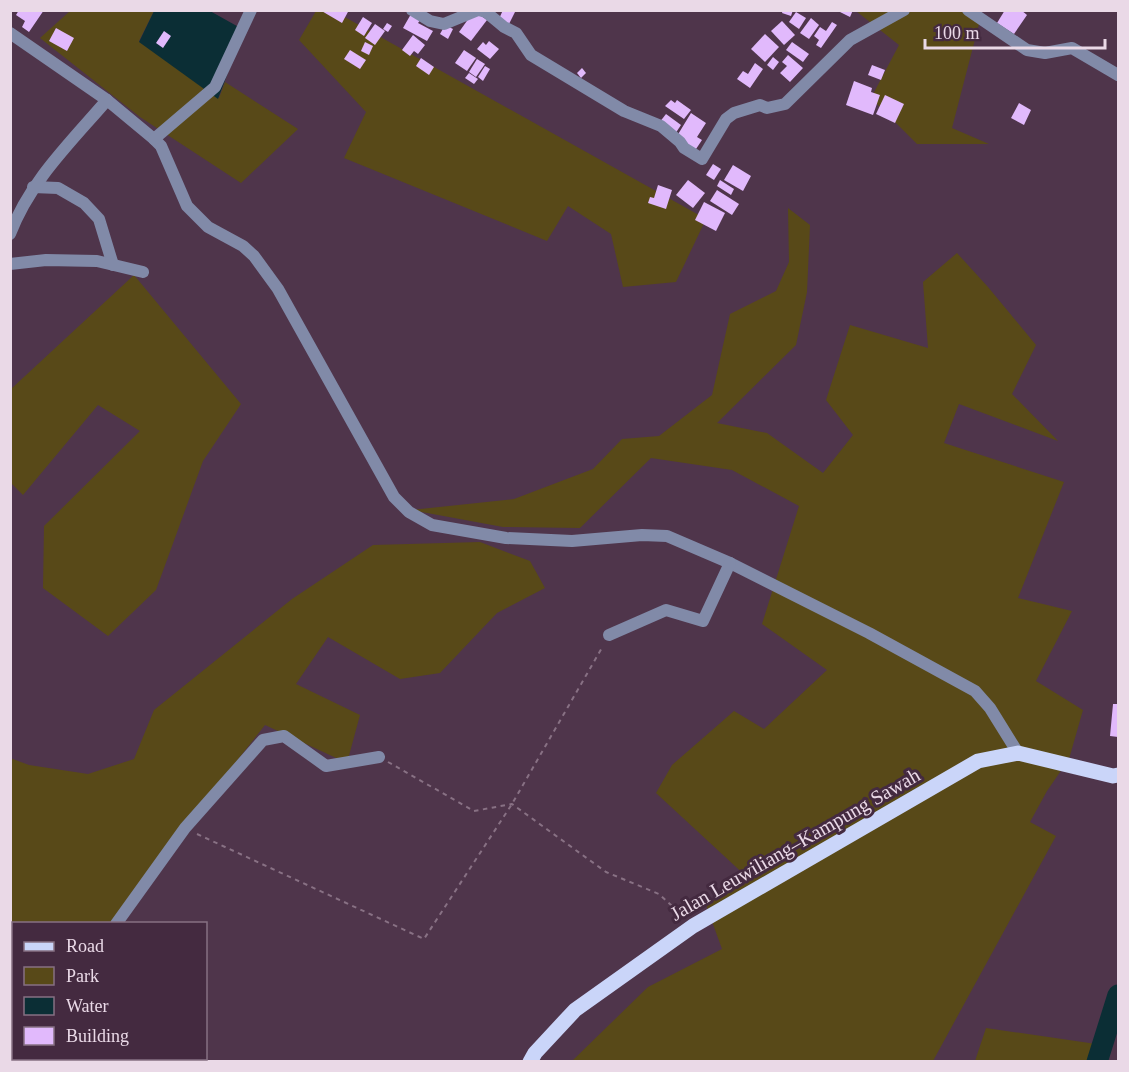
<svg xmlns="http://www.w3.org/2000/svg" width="1129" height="1072" font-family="'Times New Roman',serif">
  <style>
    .green { fill: #584918 }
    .water { fill: #0b2e35 }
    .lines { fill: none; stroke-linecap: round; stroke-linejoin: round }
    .river { stroke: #0b2e35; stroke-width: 21 }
    .building { fill: #e1b9fc }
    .path { stroke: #887184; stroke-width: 2; stroke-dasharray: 4.5 4.5; stroke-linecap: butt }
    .minor { stroke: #818aa8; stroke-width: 12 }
    .major { stroke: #cad5f9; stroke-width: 15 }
    .labels { text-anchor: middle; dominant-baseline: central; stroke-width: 6; stroke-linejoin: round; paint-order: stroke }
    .street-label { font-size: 20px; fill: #ead9e7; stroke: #442a40 }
  </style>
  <rect width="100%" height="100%" fill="#4f354b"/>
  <g class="green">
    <path d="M70,11H154L139,41L219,98L225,82L298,129L241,183L140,117L40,38Z"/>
    <path d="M316,11H334L706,219L676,282L623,287L611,234L568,206L547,241L344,158L366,112L299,40Z"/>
    <path d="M856,11H969L980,20L952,128L989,144H917L871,98L899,45Z"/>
    <path d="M788,208L810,225L807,292L796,345L717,423L767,433L823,473L853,435L826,400L850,325L928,348L923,282L957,253L988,287L1036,345L1012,394L1058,441L959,404L944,443L1064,482L1018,598L1072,611L1036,681L1083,710L1069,759L1047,791L1030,822L1056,836L933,1061H572L648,987L722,949L706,905L749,879L656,793L672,765L734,711L764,729L827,670L762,624L799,506L732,470L651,458L580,528L503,527L411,510L514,499L593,469L622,439L659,436L712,395L730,314L776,291L789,262Z"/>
    <path d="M134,275L241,404L203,461L156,590L108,636L43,588L44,526L140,431L98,405L23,495L11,483V389Z"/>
    <path d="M480,542L530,561L545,588L497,613L440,673L400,679L328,637L296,684L360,715L347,763L265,725L191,819L122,923L14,924V1058H94L99,1061H11L10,758L29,765L88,774L134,759L154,710L292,599L373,545Z"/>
    <path d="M986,1028L1103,1045L1097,1061H975Z"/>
  </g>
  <path class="water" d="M154,11H210L244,30L218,99L139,42Z"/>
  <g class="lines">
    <path class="river" d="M1097,1062L1118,995"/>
  </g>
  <g class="building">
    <path d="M19,10H44L29,32L22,27L25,21L16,15Z"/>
    <path d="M320,10H349L342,23Z"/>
    <path d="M503,10L515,12L508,26L498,21Z"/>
    <path d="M783,10H793L791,16L782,13Z"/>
    <path d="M836,10H853L850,17Z"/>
    <path d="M1005,10H1021L1027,15L1014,34L997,23Z"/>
    <path d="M474,11L487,20L471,41L459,32Z"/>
    <path d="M796,12L806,18L799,29L789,22Z"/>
    <path d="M411,14L421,19L418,23L433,31L427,41L403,28Z"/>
    <path d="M363,17L372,23L364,36L355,30Z"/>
    <path d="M811,18L819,25L809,39L800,33Z"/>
    <path d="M782,21L795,35L784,45L771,31Z"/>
    <path d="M832,22L837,25L821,48L816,45L819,40L814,36L820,27L826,31Z"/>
    <path d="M387,23L392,26L388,32L383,29Z"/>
    <path d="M375,24L385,31L375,45L365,38Z"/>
    <path d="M445,25L453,29L448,39L440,34Z"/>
    <path d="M56,28L74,38L67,51L49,41Z"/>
    <path d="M164,31L171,36L163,48L156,43Z"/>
    <path d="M765,34L779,47L765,62L751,49Z"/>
    <path d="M413,35L425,45L418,54L414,51L410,56L402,50Z"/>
    <path d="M489,41L499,49L490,59L477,49L483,42L486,45Z"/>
    <path d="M365,42L373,46L369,55L361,51Z"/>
    <path d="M792,42L809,54L803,62L786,50Z"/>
    <path d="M350,50L366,60L360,69L344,59Z"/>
    <path d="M464,50L476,58L467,71L455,63Z"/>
    <path d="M788,55L803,68L790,82L780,73L787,66L782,62Z"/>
    <path d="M773,57L779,62L773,70L767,65Z"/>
    <path d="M421,58L434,67L429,75L416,66Z"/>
    <path d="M477,59L485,64L476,77L469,72Z"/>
    <path d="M755,63L763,69L750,88L737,79L743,71L748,74Z"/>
    <path d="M872,65L885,70L881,80L868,75Z"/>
    <path d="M485,66L490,69L483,81L478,77Z"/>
    <path d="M582,68L586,73L581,78L577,73Z"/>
    <path d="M469,73L478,79L474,84L465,78Z"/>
    <path d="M854,81L872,88L871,92L880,95L873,115L846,105Z"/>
    <path d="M885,95L904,104L895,123L876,114Z"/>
    <path d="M671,100L675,103L677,100L691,110L684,119L665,106Z"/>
    <path d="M1019,103L1031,110L1024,125L1011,118Z"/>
    <path d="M691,113L706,123L697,137L702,140L694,152L677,136Z"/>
    <path d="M666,114L681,125L675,134L659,123Z"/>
    <path d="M713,164L721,169L714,180L706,175Z"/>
    <path d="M733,165L751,176L743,191L724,180Z"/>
    <path d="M688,180L705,193L693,208L676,195Z"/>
    <path d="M720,180L734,189L731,195L717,186Z"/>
    <path d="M658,185L672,190L666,209L648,203L650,197L654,198Z"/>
    <path d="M717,190L739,204L732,215L710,201Z"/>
    <path d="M704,202L725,213L716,231L695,220Z"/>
    <path d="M1113,704H1118V737L1110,736Z"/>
  </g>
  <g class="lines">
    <g class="path">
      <path d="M388,762L474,811L512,804L606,872L659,894L685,918"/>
      <path d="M197,834L424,939L512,804L603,646"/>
      <path d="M19,1062L21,1058"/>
    </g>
    <g class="minor">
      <path d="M412,10L430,21L444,24L478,10"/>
      <path d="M479,10L486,12L504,27L516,33L531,55L624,111L661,126L680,142L684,148L702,159L726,119L734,113L760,105L767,108L785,104L850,40L904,10"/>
      <path d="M968,10L1027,50L1045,53L1072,48L1118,75"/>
      <path d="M10,33L107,100L154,139L161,146L187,206L208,227L243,246L254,256L278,289L394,497L409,512L432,525L506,538L572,541L642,535L667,536L730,563L869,633L975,691L990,708L1018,753"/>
      <path d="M154,139L215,87L251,10"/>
      <path d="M33,187L58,188L84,203L99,219L113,265"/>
      <path d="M10,234C30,181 71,142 107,100"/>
      <path d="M10,264L46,260L97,261L143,272"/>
      <path d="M609,635L666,610L703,621L730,563"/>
      <path d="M116,924L185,828L263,740L284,736L326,766L379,757"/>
      <path d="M10,1009L14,1011"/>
      <path d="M88,1058L93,1062"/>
    </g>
    <path class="major" d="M530,1062L535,1053L575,1010L693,926L978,761L1018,753L1113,776L1118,775"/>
  </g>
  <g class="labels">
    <g class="street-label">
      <text transform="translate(795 844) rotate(-30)">Jalan Leuwiliang–Kampung Sawah</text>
    </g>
  </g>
  <rect width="1129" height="1072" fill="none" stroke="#ead9e7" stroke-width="24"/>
  <rect x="12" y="922" width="195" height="138" fill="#442a40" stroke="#867083" stroke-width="1.5"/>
  <rect x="24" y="942" width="30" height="9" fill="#cad5f9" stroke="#867083" stroke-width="1.5"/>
  <text x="66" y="952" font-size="18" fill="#ead9e7">Road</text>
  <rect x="24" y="967" width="30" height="18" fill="#584918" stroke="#867083" stroke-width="1.5"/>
  <text x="66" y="982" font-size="18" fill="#ead9e7">Park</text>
  <rect x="24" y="997" width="30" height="18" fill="#0b2e35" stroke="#867083" stroke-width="1.5"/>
  <text x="66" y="1012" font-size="18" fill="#ead9e7">Water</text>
  <rect x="24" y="1027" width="30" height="18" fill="#e1b9fc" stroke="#867083" stroke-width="1.5"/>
  <text x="66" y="1042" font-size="18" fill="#ead9e7">Building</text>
  <path d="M925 39v9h180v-9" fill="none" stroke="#ead9e7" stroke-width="3"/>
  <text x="934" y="39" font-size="18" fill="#ead9e7" stroke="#442a40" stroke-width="4.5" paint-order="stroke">100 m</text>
</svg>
